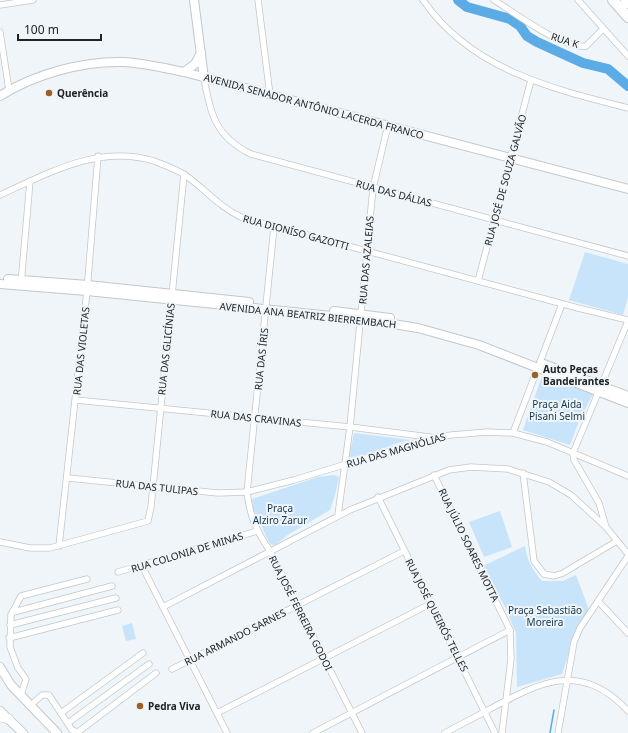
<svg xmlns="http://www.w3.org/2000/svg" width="628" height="733" font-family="'Noto Sans',sans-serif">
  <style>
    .green { fill: #c7e4fa }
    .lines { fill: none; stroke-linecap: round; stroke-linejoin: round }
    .stream { stroke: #5aabe6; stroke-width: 1.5 }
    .river { stroke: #5aabe6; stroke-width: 10 }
    .street-casing { stroke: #c2c7cb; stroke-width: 7 }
    .secondary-casing { stroke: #c2c7cb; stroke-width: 10 }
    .primary-casing { stroke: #c2c7cb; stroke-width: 10 }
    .highway-casing { stroke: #c2c7cb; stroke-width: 12 }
    .street { stroke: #fff; stroke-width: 5.5 }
    .secondary { stroke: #fff; stroke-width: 8 }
    .primary { stroke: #fff; stroke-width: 9 }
    .highway { stroke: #fff; stroke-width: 10 }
    .poi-dot { fill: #9d5f25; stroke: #eff5f9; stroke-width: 1.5 }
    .labels { text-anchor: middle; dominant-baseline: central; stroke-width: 4; stroke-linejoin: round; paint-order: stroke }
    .street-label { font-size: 10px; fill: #202223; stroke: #eff5f9 }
    .poi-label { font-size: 10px; font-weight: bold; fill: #202223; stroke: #eff5f9; text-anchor: start }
    .park-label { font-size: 10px; fill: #12354d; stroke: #eff5f9 }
  </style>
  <rect width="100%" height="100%" fill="#eff5f9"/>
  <g class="green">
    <path d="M585,252L628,264V297L623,315L569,300Z"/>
    <path d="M542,376L593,394L579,421L570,445L523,430Z"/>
    <path d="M354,433L411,440C390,443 370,457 349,457Z"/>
    <path d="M334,475L339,477L335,495L330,510L289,534L275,545L270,544L253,509L252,499L318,477Z"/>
    <path d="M500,511L512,547L484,557L469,522Z"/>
    <path d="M525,546C527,561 532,569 542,581H563L576,575L589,610L577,628L562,674L517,687L516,633L505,607L483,566Z"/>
    <path d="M132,623L136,639L126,641L122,626Z"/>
  </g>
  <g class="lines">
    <path class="stream" d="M550,733L554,710"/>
    <path class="river" d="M458,0L467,7L510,19L520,26L527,36L537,42L583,63L608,69L628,86"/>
    <g class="street-casing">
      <g id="street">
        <path d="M258,0L270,95"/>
        <path d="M423,0C470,69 552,89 628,108"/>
        <path d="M494,0C515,13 562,49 586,46L603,29"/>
        <path d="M578,0L628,56"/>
        <path d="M0,5L33,0"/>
        <path d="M0,32L9,90"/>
        <path d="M204,78C210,114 216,137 251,154L628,256"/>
        <path d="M0,195C49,173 99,144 154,161C164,165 176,169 185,175C204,188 219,207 241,217L578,308L628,320"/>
        <path d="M274,227L247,492C250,517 256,530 270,551L362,733"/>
        <path d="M478,281L531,80"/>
        <path d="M21,284L30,181"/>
        <path d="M628,321L573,453L574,460L599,503L606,527L628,554"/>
        <path d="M76,400L350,427L430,437"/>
        <path d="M513,433L562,304"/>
        <path d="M523,473L534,561L544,574L554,576L563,573L617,541"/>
        <path d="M434,475L510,630L511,659L502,733"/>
        <path d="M68,478L218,493L247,492L294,480L425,440L451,435L487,432L513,433L547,442L628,476"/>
        <path d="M378,497L495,733"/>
        <path d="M338,515L350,427L373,188L388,125"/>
        <path d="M0,542L30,548H50L148,521L151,507L184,174"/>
        <path d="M59,546L87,291L98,156"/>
        <path d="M142,566L227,733"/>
        <path d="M118,572L257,531"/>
        <path d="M598,601L628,633"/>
        <path d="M163,607L350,510L449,470L471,467L508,469L549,482L571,495L606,527"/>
        <path d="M12,613L21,596L87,579"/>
        <path d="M10,625L116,598"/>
        <path d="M9,638L118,610"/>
        <path d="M172,669L404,551"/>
        <path d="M21,695L26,679L18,668L10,647L11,614L14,612L112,586"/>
        <path d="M31,705L42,695H49L72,730L78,732L156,673"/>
        <path d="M61,713L143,653"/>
        <path d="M217,713L430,604"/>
        <path d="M68,723L149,664"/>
        <path d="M313,733L510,630"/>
        <path d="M445,733C459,725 474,718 488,710C540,682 581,660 628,711"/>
        <path d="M558,733L574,642L580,628L628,556"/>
      </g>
    </g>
    <g class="secondary-casing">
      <g id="secondary">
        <path d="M194,0L204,78"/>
        <path d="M184,72L195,64L201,53"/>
        <path d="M0,96C35,74 82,61 123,62C144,63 164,68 184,72L628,189"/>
        <path d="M8,279L88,285L249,302"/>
        <path d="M0,284L87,291L361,319L418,328L479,345L628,403"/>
        <path d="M334,311L390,318"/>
        <path d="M541,363L628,396"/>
        <path d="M0,667L11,685L57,733"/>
        <path d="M0,711L23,733"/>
      </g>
    </g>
    <g class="primary-casing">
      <path id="primary" d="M0,717L9,719"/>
    </g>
    <g class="highway-casing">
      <g id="highway">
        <path d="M613,0L628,17"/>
        <path d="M626,0L628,3"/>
      </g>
    </g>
    <use href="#street" class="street"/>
    <use href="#secondary" class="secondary"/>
    <use href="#primary" class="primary"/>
    <use href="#highway" class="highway"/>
  </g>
  <g class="poi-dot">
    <circle cx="49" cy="93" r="4"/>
    <circle cx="535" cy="375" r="4"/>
    <circle cx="140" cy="706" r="4"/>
  </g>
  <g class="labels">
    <g class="street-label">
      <text transform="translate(565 40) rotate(18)">RUA K</text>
      <text transform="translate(314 106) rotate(15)">AVENIDA SENADOR ANTÔNIO LACERDA FRANCO</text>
      <text transform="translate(505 180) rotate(-75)">RUA JOSÉ DE SOUZA GALVÃO</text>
      <text transform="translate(394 193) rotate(15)">RUA DAS DÁLIAS</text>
      <text transform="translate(296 232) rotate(15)">RUA DIONÍSO GAZOTTI</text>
      <text transform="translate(366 260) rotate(-85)">RUA DAS AZALEIAS</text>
      <text transform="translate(308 315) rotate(6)">AVENIDA ANA BEATRIZ BIERREMBACH</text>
      <text transform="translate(166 349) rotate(-84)">RUA DAS GLICÍNIAS</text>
      <text transform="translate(81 351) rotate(-84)">RUA DAS VIOLETAS</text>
      <text transform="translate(261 359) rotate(-84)">RUA DAS ÍRIS</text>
      <text transform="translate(256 418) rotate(6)">RUA DAS CRAVINAS</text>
      <text transform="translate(396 450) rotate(-16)">RUA DAS MAGNÓLIAS</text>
      <text transform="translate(157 487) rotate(6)">RUA DAS TULIPAS</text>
      <text transform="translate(469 545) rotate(64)">RUA JÚLIO SOARES MOTTA</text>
      <text transform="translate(187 552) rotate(-17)">RUA COLONIA DE MINAS</text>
      <text transform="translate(301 613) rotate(63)">RUA JOSÉ FERREIRA GODOI</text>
      <text transform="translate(437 615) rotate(63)">RUA JOSÉ QUEIRÓS TELLES</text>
      <text transform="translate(235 637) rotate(-27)">RUA ARMANDO SARNES</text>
    </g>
    <g class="poi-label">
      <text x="57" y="93">Querência</text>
      <text x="543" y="369">Auto Peças<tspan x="543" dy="12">Bandeirantes</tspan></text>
      <text x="148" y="706">Pedra Viva</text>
    </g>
    <g class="park-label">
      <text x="557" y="404">Praça Aida<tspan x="557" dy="12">Pisani Selmi</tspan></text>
      <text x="280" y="508">Praça<tspan x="280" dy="12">Alziro Zarur</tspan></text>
      <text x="545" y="610">Praça Sebastião<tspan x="545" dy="12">Moreira</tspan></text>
    </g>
  </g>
  <path d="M18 34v6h83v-6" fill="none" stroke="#202223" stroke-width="2"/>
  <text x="24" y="34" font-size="12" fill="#202223" stroke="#eff5f9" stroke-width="3" paint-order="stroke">100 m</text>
</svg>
